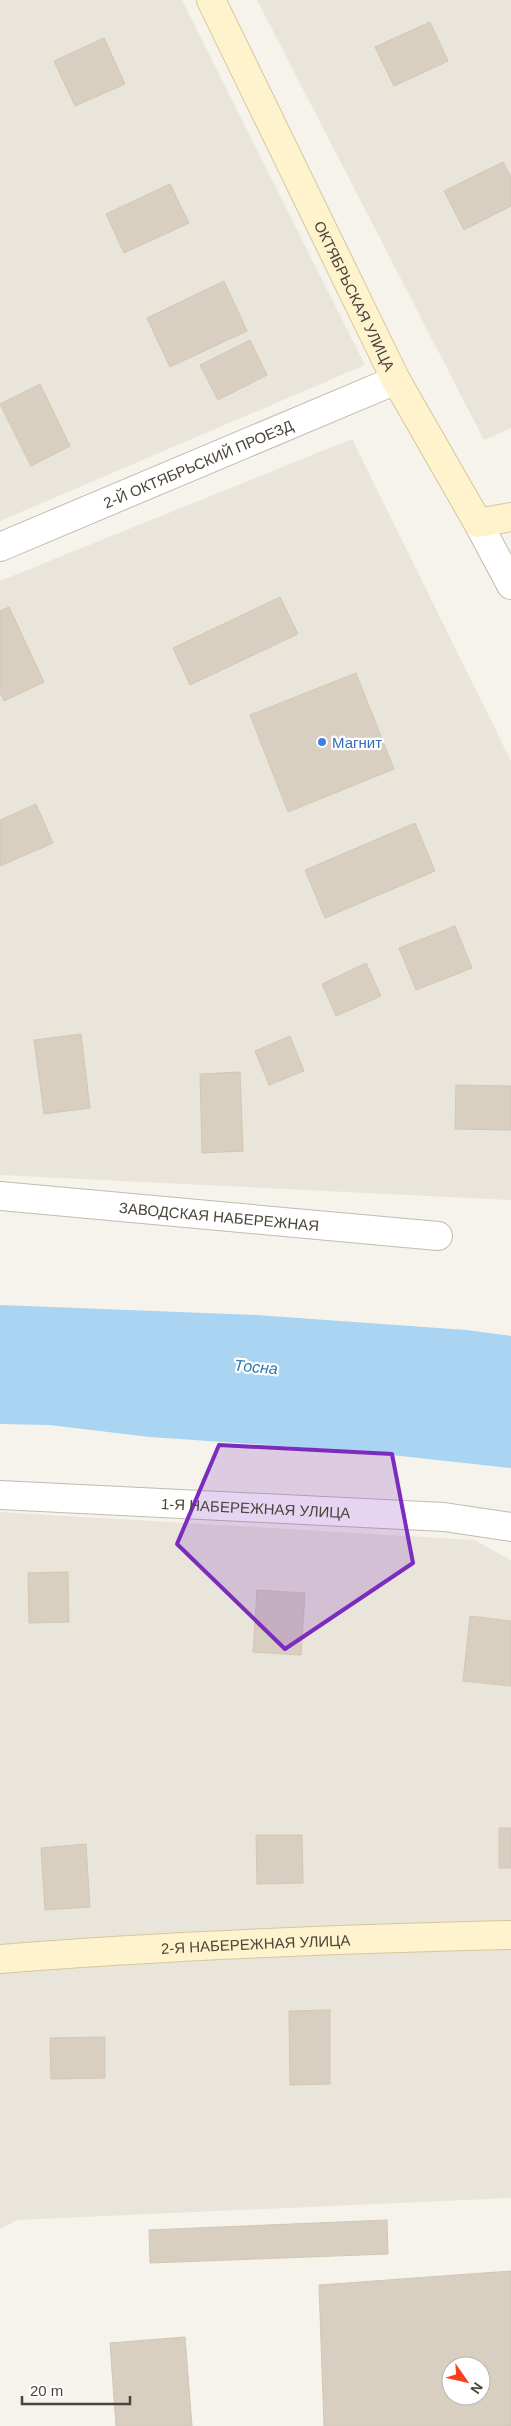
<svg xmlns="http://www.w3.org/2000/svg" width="511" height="2426" font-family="Arial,sans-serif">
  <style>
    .residential { fill: #eae5da }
    .water { fill: #a9d4f2 }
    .building { fill: #d8cfc1; stroke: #d3c7b4; fill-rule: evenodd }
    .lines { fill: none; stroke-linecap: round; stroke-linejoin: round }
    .street-casing { stroke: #c2bbae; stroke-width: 30 }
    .secondary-casing { stroke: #d6c79b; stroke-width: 30 }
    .street { stroke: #fff; stroke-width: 28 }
    .secondary { stroke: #fff3cd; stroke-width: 28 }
    .marked { fill: #7b2cbf; fill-opacity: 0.2; stroke: #7b2cbf; stroke-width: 4; stroke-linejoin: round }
    .shop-dot { fill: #3f7fe0; stroke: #fff; stroke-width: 2 }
    .labels { text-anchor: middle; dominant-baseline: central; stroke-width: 4.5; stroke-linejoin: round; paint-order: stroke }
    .street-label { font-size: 15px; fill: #4b4439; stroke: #fff }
    .shop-label { font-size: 15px; fill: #366cbe; stroke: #fff; text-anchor: start }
    .water-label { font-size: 16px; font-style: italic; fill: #2e7ab2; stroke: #fff }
  </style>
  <rect width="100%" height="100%" fill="#f6f3ec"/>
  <g class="residential">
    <path d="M0,0H182L365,365L0,521Z"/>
    <path d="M257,0H511V428L484,440Z"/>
    <path d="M352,439L511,761V1200L0,1175V581Z"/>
    <path d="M0,1512L474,1540L511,1560V2198L17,2220L0,2229Z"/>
  </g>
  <path class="water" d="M0,1305L256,1315L466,1330L511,1336V1468L355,1451L150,1437L49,1425L0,1424Z"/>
  <g class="building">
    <path d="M430,22L448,61L394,86L375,47Z"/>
    <path d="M104,38L125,84L75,106L54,61Z"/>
    <path d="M503,162L511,177V206L464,230L444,191Z"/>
    <path d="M170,184L189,223L124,253L106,214Z"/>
    <path d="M224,281L247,331L170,367L147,318Z"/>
    <path d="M250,340L267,375L218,400L200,365Z"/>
    <path d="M40,384L70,446L31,466L0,404Z"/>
    <path d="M280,597L298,634L190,685L173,648Z"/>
    <path d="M9,607L44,682L4,701L0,693V611Z"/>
    <path d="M356,673L394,769L288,812L250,715Z"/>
    <path d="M36,804L53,843L0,866V820Z"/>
    <path d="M415,823L435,871L325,918L305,870Z"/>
    <path d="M455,926L472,968L416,990L399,948Z"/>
    <path d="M366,963L381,996L336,1016L322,984Z"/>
    <path d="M81,1034L90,1108L44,1114L34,1040Z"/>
    <path d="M290,1036L304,1071L269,1085L255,1051Z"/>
    <path d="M240,1072L243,1151L202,1153L200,1074Z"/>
    <path d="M456,1085L511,1086V1130L455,1129Z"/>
    <path d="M68,1572L69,1622L29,1623L28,1573Z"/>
    <path d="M257,1590L305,1593L301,1655L253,1652Z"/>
    <path d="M470,1616L511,1621V1686L463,1681Z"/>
    <rect x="499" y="1828" width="12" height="40"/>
    <path d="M256,1835H302L303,1883L257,1884Z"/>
    <path d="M86,1844L90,1907L45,1910L41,1848Z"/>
    <path d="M330,2010V2084L290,2085L289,2011Z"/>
    <path d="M105,2037V2078L51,2079L50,2038Z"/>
    <path d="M387,2220L388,2254L150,2263L149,2230Z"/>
    <path d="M511,2271V2426H324L319,2285ZM451,2366H481V2396H451Z"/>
    <path d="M185,2337L192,2426H116L110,2343Z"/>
  </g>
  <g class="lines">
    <g class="street-casing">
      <g id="street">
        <path d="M478,523L511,585"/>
        <path id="s1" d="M0,547L396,380"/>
        <path id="s2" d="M0,1196L438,1236"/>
        <path id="s3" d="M0,1495L444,1517L511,1527"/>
      </g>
    </g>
    <g class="secondary-casing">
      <g id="secondary">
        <path id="s4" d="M211,0L396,380L478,523L511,517"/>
        <path id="s5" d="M0,1959C170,1945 340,1939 511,1935"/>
      </g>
    </g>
    <use href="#street" class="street"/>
    <use href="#secondary" class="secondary"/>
  </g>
  <path class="marked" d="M219,1445L392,1454L413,1563L285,1649L177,1544Z"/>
  <circle class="shop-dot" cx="322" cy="742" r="5"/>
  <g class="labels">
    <g class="street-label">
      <text stroke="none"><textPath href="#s4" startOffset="329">ОКТЯБРЬСКАЯ УЛИЦА</textPath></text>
      <text stroke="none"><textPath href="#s1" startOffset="215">2-Й ОКТЯБРЬСКИЙ ПРОЕЗД</textPath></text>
      <text stroke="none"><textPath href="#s2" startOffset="220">ЗАВОДСКАЯ НАБЕРЕЖНАЯ</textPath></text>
      <text stroke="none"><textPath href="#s3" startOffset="256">1-Я НАБЕРЕЖНАЯ УЛИЦА</textPath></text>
      <text stroke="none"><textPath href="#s5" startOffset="256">2-Я НАБЕРЕЖНАЯ УЛИЦА</textPath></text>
    </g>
    <g class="shop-label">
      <text x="332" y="742">Магнит</text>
    </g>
    <g class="water-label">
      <text transform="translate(256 1367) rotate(5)">Тосна</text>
    </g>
  </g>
  <g transform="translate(466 2381) rotate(124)"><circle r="24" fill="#ffffff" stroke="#b7b4b0"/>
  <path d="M0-4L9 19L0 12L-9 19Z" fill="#fc3f1d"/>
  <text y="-8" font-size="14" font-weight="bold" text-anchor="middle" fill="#4b4439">N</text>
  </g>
  <path d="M22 2396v8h108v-8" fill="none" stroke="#4b4439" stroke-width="2.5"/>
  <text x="30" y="2396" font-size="15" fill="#4b4439" stroke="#ffffff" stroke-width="4" paint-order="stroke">20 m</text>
</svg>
